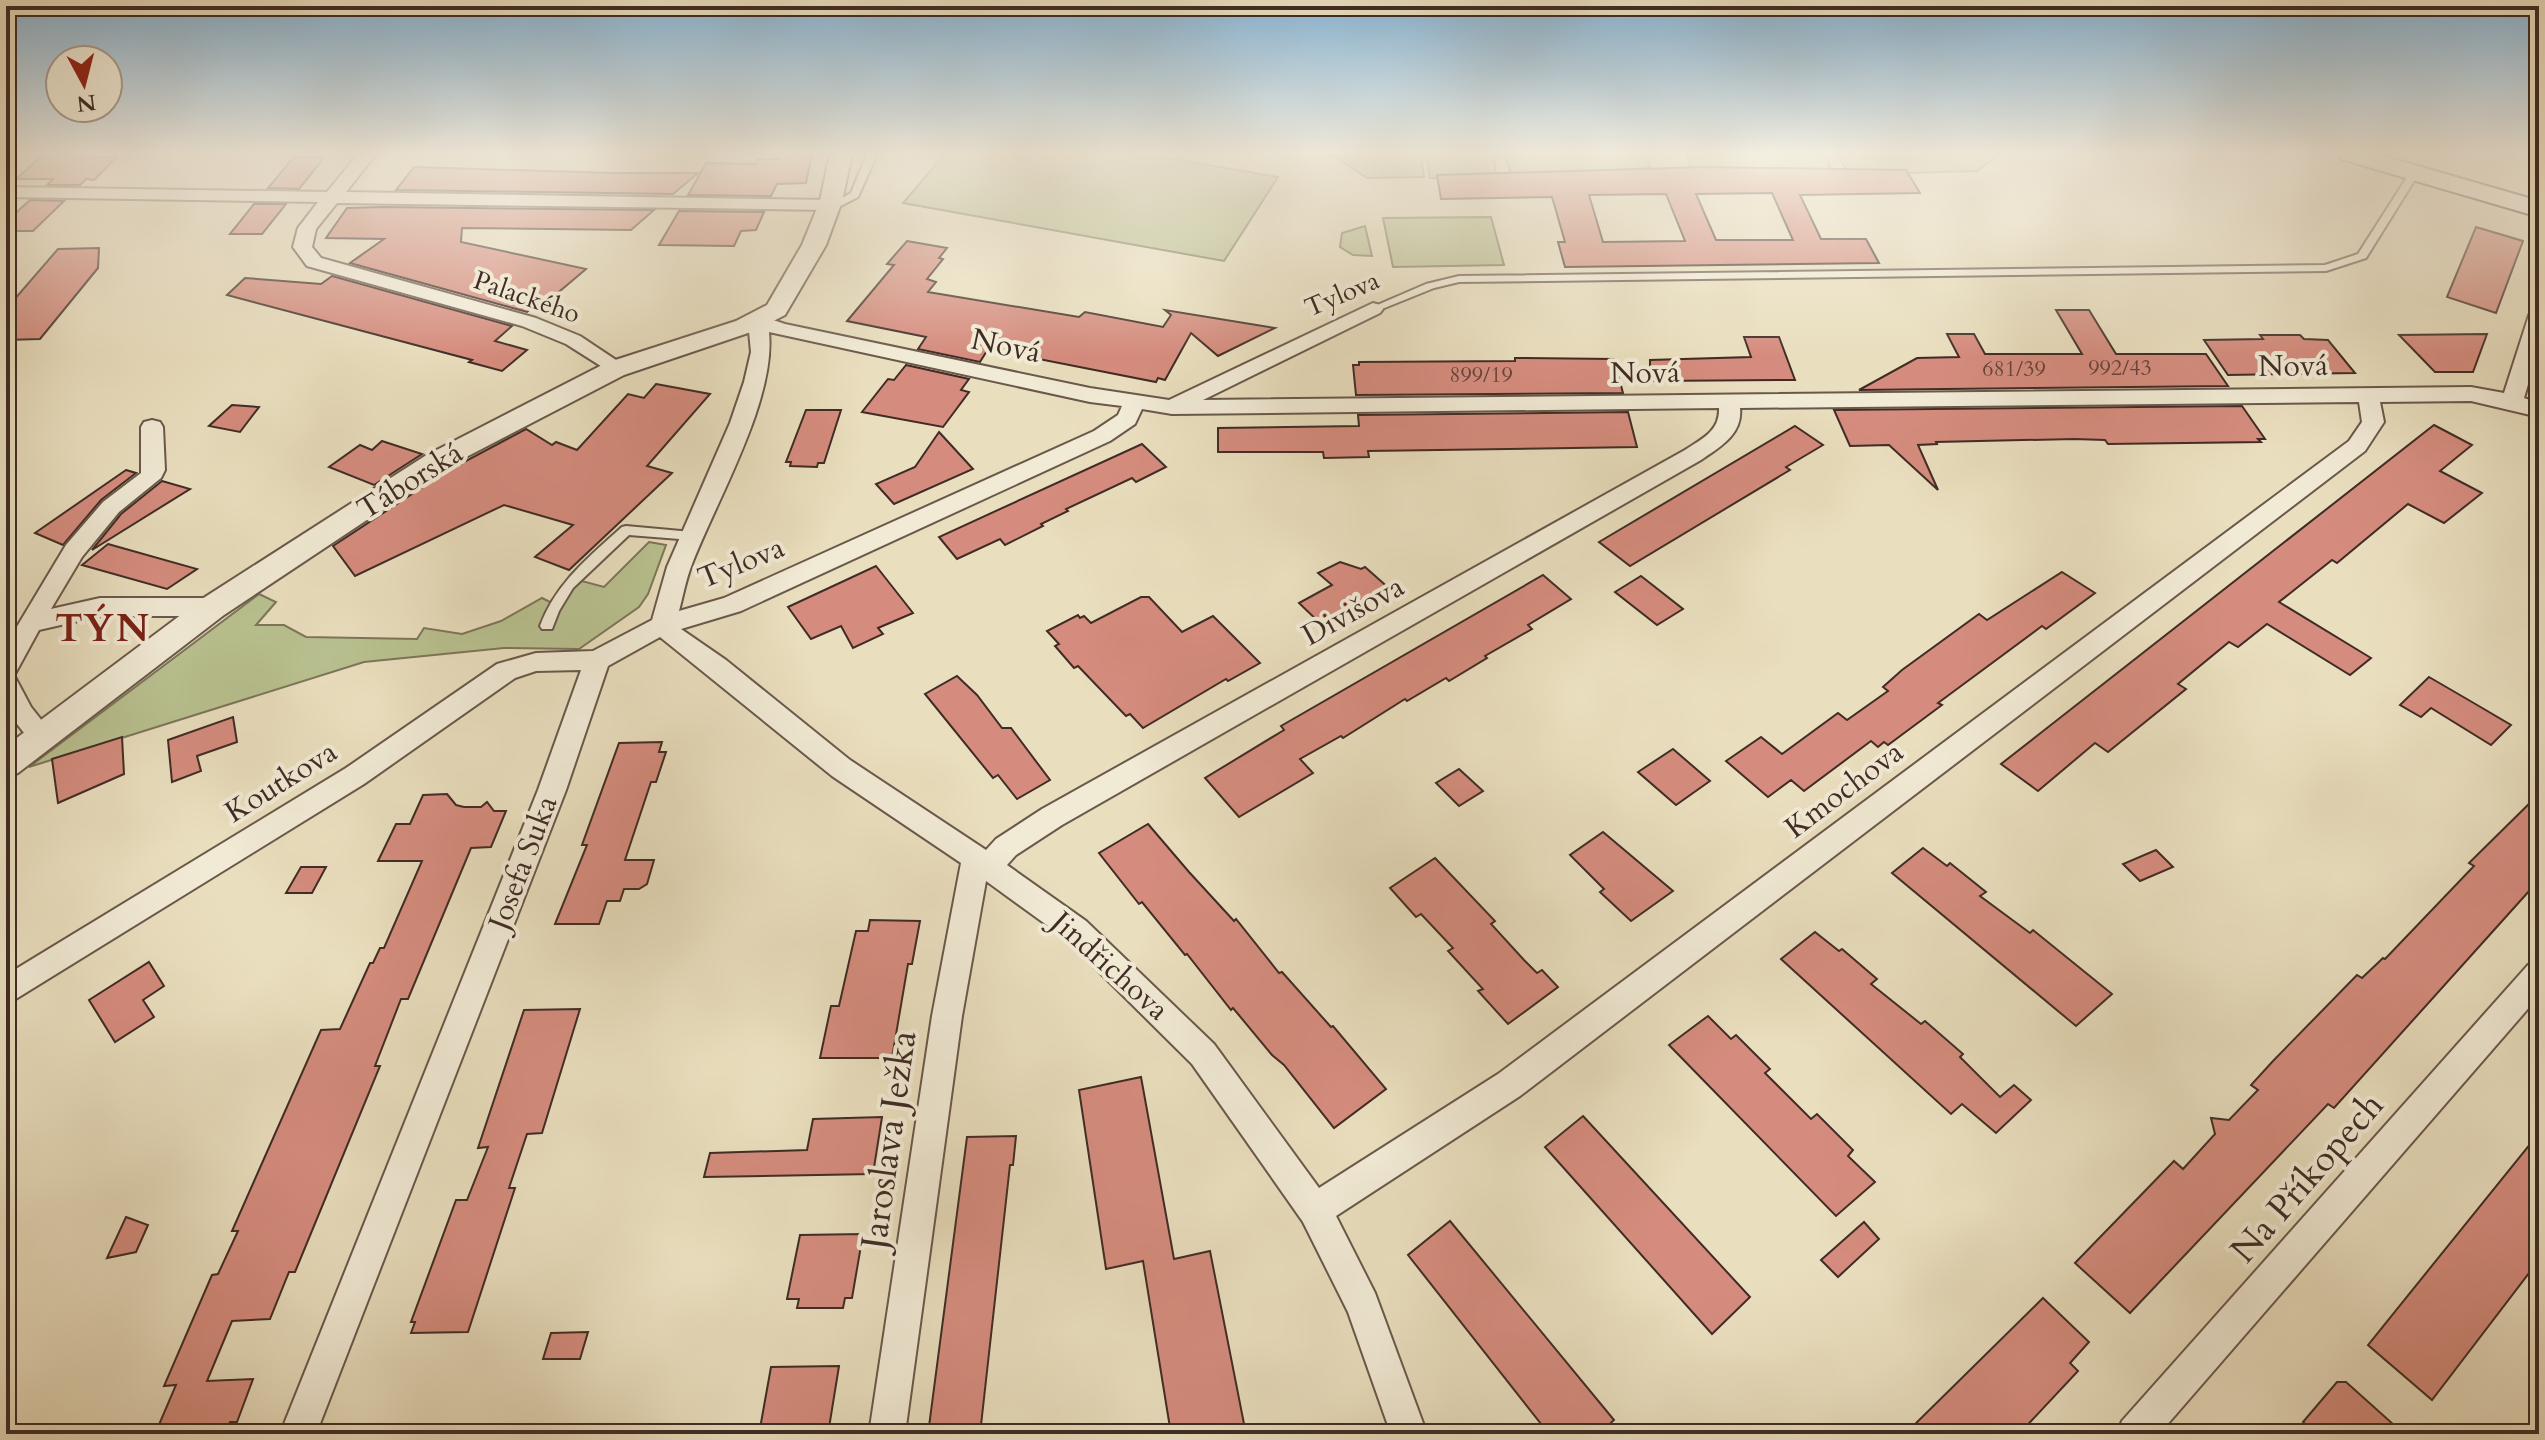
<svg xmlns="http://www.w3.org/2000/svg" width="2545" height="1440" font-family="Cardo,serif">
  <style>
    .green { fill: #b9c190; stroke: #7c765a; stroke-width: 2 }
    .building { fill: #d58c7e; stroke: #402c25; stroke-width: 2; fill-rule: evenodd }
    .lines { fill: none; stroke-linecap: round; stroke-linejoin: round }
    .service-casing { stroke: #6a584b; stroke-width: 4 }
    .minor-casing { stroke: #6a584b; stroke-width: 4 }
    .tertiary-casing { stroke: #6a584b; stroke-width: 4 }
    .secondary-casing { stroke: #402c25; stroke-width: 4 }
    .service { fill: #f1ead5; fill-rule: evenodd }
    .minor { fill: #f1ead5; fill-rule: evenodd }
    .tertiary { fill: #f1ead5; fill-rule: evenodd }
    .secondary { fill: #f1ead5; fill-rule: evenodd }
    .labels { text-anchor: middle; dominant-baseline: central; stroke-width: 8; stroke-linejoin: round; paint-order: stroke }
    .far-number-label { font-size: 22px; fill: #65443b }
    .far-street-label { font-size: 26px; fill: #402c25; stroke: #f1ead5 }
    .street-label { font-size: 30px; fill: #402c25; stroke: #f1ead5 }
    .near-street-label { font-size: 36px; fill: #402c25; stroke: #f1ead5 }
    .district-label { font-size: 38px; font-weight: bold; letter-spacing: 2px; fill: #7a1f14; stroke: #f1ead5 }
  </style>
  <rect width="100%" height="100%" fill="#e9debe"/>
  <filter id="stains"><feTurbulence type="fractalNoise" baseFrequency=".0025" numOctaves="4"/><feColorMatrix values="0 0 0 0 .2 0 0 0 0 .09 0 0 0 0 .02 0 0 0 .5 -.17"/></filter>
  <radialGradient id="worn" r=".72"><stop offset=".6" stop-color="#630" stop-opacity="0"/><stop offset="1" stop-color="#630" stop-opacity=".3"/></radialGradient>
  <g class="green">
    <path d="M945,154H1144L1278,177L1224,261L903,203Z"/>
    <path d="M1316,154H1421L1424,177L1367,178L1335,157Z"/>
    <path d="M1426,154H1493L1496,174L1437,175V178H1430Z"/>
    <path d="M1505,154H1645L1650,168L1511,174Z"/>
    <path d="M1686,154H1825L1832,171L1691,168Z"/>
    <path d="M1837,154H2000L1977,171L1908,173L1906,170L1847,171Z"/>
    <path d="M1491,217L1504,265L1393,267L1383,218Z"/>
    <path d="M1365,226L1372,256L1353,255L1340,247L1342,233Z"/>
    <path d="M649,542L666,545L648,594L639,607L579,649L504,648L364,662L29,767L259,594L276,602L256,625H284L306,637L417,639L424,628L462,634L501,621L542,598L552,603L582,581L604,587Z"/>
  </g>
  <g class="building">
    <path d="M780,154H812L806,183L777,184L771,196L688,195L706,163L756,164L758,159H779Z"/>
    <path d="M43,155L77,156L117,157L94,180L86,179L80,185H47L53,179H16Z"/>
    <path d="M294,157L324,158L299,189L268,188Z"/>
    <path d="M414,167L612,173H698L673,194L396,190Z"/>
    <path d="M1704,167L1906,170L1920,193L1800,195L1821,239H1866L1879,263L1565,267L1558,242H1565L1552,197L1441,199L1437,175ZM1772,193L1793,240H1716L1696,194ZM1666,194L1685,241L1603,242L1589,195Z"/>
    <path d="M30,200L64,201L33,231H6V222Z"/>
    <path d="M254,204H286L262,234H230Z"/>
    <path d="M347,208L382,207L654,210L631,230L462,228L461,242L586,269L541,307L535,305L527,312L350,263L384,239L326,238Z"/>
    <path d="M679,211L764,212L756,230L741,231L734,246L659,245Z"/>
    <path d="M2476,227L2523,241L2496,313L2447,297Z"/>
    <path d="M907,241L947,248L939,258L943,259L927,279L936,282L928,292L1079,317L1085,312L1163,327L1171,315L1165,310L1275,328L1218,356L1191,333L1165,380L1158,378L1156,382L988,349L980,362L918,349L926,337L847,321L894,265L887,264Z"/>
    <path d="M99,248L98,268L40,339L6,340V309L58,249Z"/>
    <path d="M332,276L512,326L495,341L527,350L502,371L469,362L472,360L227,295L245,278L321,284Z"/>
    <path d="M2056,310H2089L2116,354H2206L2228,386L1859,390L1917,358L1959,357L1947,334H1974L1985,354H2082Z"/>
    <path d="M2487,334L2473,372H2435L2399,335Z"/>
    <path d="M2260,335H2300L2304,339L2328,340L2355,373L2228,375L2204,340L2263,339Z"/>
    <path d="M1744,337H1779L1795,380L1650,381V360L1751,357Z"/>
    <path d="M1515,358L1614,359L1623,393L1356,395L1353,365H1359V362L1515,361Z"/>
    <path d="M906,365L969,379L961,390L969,392L943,427L862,412L888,379L894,380Z"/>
    <path d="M656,384L710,394L647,466L672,473L569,570L535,557L573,525L504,505L355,576L333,546L447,471L526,429L552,445L556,442L577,450L628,394L644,398Z"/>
    <path d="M232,405L259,407L240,432L209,426Z"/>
    <path d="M2242,406L2265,439H2258L2261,442L2108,444L2105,440L2074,439L1936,442L1937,444L1918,445L1938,490L1889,445L1850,446L1834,410Z"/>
    <path d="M806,410H841L824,463H818L817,467L790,466L791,462H786Z"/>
    <path d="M1628,412L1637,447L1368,451L1369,457L1324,458L1323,452H1218V428L1359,426L1358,415Z"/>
    <path d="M2434,425L2472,445L2440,471L2482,493L2444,523L2408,504L2337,563L2332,560L2279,602L2371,658L2350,675L2267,624L2238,647L2229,642L2178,684L2186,689L2108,752L2095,743L2038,791L2001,764Z"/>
    <path d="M1795,426L1823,445L1786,467L1790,470L1630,566L1599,542Z"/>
    <path d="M939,432L973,469L894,504L876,484L915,467Z"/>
    <path d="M382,441L422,454L374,485L329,467L360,445L372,450Z"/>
    <path d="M1142,444L1166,467L1136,482L1132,478L1066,509L1068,511L1041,524L1043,526L1005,545L1000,539L957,559L939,537Z"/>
    <path d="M126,470L136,473L101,500L63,545L35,533Z"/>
    <path d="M162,481L190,489L92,550L121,514Z"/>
    <path d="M108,544L197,569L167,589L82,565Z"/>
    <path d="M1340,562L1361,569L1365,567L1391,590L1324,627L1299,603L1332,585L1318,573Z"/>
    <path d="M876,566L913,613L878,628L883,634L853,648L841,626L811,639L788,607Z"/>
    <path d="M2062,572L2095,593L2046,629L2042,626L1938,703L1942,705L1888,745L1884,742L1878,747L1871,741L1804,791L1791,780L1768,797L1726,761L1761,737L1782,754L1838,713L1847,720L1888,691L1883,687L1902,670L1979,614L1987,620Z"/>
    <path d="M1543,575L1571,599L1528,625L1532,629L1485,656L1487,658L1449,681L1446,678L1407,701L1405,699L1343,738L1341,736L1300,759L1313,773L1239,817L1205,778L1284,730L1281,726Z"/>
    <path d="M1641,576L1683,609L1657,625L1615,592Z"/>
    <path d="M1141,597H1149L1182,632L1213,616L1260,663L1228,681L1226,679L1143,728L1130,714L1126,716L1078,666L1074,668L1055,646L1059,644L1047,631L1078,615L1080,618L1084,616L1091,623Z"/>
    <path d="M957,676L977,695L1002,728H1011L1050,780L1017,799L998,775L993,778L925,694Z"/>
    <path d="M2429,677L2472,702L2511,725L2491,745L2431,708L2421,717L2400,705Z"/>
    <path d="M233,717L237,742L197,756L201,771L172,782L168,740Z"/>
    <path d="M122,737L124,774L58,803L52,759Z"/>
    <path d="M662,742L659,752H666L656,782H651L625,860H654L647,884L639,889H624L620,901H607L599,924H555L587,845H582L619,743Z"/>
    <path d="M1673,749L1710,781L1676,805L1638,772Z"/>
    <path d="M1459,769L1483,791L1459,806L1436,783Z"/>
    <path d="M447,794L456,805L464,807H481L487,802L494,811H506L491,847L471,848L408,999H401L375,1066H380L295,1272H289L270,1319L232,1321L207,1381L253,1379L237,1422H230L225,1434H155L176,1385L164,1386L212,1275L218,1274L238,1231H232L321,1030L340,1029L370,963H373L380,948H384L422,861H378L396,824H410L423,795Z"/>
    <path d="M2539,794V880L2334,1108L2328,1104L2130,1313L2075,1263L2174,1161L2183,1169L2215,1134L2211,1118L2229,1120L2258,1090L2251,1085L2273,1061L2357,975L2362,978L2383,958L2385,959L2474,866L2469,863Z"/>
    <path d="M1148,824L1189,872L1234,921L1236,919L1279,973L1282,972L1331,1027L1333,1026L1386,1089L1334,1128L1284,1065L1272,1055L1233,1008L1231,1010L1187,954L1185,955L1142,902L1139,904L1099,853Z"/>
    <path d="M1603,832L1673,891L1631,921L1600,892L1604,889L1570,855Z"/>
    <path d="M1923,848L1947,866L1950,863L1986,892L1980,896L2030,933L2033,930L2112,994L2076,1026L1892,873Z"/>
    <path d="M2156,850L2173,867L2140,881L2123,864Z"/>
    <path d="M1435,858L1495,921L1491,924L1524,960L1537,973L1542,970L1558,987L1508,1024L1478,991L1483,989L1448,951L1453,948L1421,914L1416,917L1390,888Z"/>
    <path d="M301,867H326L312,893H286Z"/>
    <path d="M870,920L920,921L912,964H908L892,1058H820L831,1006H839L856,931H868Z"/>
    <path d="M1815,932L1839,951L1842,949L1877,979L1871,984L1921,1024L1925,1021L1963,1054L1960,1057L2000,1097L2014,1085L2031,1100L1996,1133L1962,1104L1951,1114L1781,959Z"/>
    <path d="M149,962L164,986L143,1000L154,1017L115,1042L89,1000Z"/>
    <path d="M580,1009L542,1133L527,1134L509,1188H515L468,1332L411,1333L415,1322H411L456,1200H467L488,1147L478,1148L524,1010Z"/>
    <path d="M1708,1016L1731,1039L1736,1035L1770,1069L1765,1073L1811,1119L1817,1114L1853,1150L1848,1156L1875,1182L1836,1216L1669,1045Z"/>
    <path d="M1141,1077L1174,1259L1210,1251L1246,1434H1171L1143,1261L1106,1269L1079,1090Z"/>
    <path d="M1583,1116L1750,1297L1712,1334L1545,1147Z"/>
    <path d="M882,1117L873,1174L704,1177L710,1153L807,1150L813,1119Z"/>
    <path d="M2539,1133V1260L2432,1400L2368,1345Z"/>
    <path d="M1016,1136L1013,1165H1010L980,1434H928L967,1137Z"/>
    <path d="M126,1217L148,1225L136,1252L107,1258Z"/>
    <path d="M1450,1221L1614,1420L1599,1434H1549L1408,1255Z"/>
    <path d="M1864,1222L1879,1239L1838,1277L1821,1260Z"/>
    <path d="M863,1234L852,1298H845L843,1308H797L799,1299H787L800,1235Z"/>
    <path d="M2043,1298L2089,1342L2070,1363L2078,1371L2019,1434H1905Z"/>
    <path d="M588,1332L580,1359H543L551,1333Z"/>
    <path d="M839,1366L828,1434H759L771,1367Z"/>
    <path d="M2337,1382H2346L2404,1434H2316L2303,1422Z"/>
  </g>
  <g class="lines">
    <g class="service-casing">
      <g id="service">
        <path d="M867,154H877L858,197L831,211H825V207L851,193Z"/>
        <path d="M2411,171L2419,173L2366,258L2326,271L1459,282L1434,288L1377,311H1369L1368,309L1426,284L1459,276L2325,265L2358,254Z"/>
        <path d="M626,526L692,532L698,536L692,540L629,535L573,588L559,611L552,629H542L540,626C556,583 589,557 622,527Z"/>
      </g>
    </g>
    <g class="minor-casing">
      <g id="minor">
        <path d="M358,154H376L346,192L830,200L839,205L830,210L337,203L316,229L312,247L321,258L536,318L580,336L622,364L625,369L622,374L615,375L566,344L522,326L307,266L293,247L298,228L318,202L6,197V187L327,192Z"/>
        <path d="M1373,303L1380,305L1383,309L1380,313L1203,400L2471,387L2504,393L2529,315L2539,309V347L2524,398L2539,403V417L2471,401L2380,402L2384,422L2365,451L1520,1096L1336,1216L1375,1293L1427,1434H1391L1348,1312L1303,1222L1192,1064L1066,939L986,881L962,1016L905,1434H869L932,1016L961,863L832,776L660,637L608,666L566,790L316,1434H280L538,790L581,670L536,671L515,678L364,784L6,1005V975L346,768L497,664L536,653L593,651L652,620L667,567L730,423L744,382L751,352L748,321L751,317L758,315L785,324L1090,388L1169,400ZM769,332L1090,402L1122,406L1118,415L1094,431L724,598L679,611C683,596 686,579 692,564C717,499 776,400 769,332ZM2359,402L2362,422L2349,441L1498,1074L1319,1188L1214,1044L1086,921L1007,865L1016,855L1062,825L1701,460C1720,447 1743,434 1740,408ZM1719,408C1720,431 1702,439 1685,450L1042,809L996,839L986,850L850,760L726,660L681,629L741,611L1110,441L1135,424L1142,409L1172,414Z"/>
        <path d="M152,420L160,422L163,427L165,470L161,478L119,512L82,557L51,609L100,598H213L222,601L225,607L222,613L213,616H100L39,630L15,674L9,675L15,677L31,707L54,736L50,743L41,746L32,743L6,710V645L66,545L103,502L141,473V427L144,422Z"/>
        <path d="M2539,961V996L2159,1434H2117L2122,1421L2528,965Z"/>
      </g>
    </g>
    <g class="tertiary-casing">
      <path id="tertiary" d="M830,154H852L842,201L826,245L785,315L754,331L624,375L445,468L224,615L18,773L6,777V746L202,599L425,456L606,363L736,321L767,305L802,245L820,201Z"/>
    </g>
    <g class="secondary-casing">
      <path id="secondary" d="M2338,154H2376L2539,201V217L2341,159Z"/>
    </g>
    <use href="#service" class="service"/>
    <use href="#minor" class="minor"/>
    <use href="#tertiary" class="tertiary"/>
    <use href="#secondary" class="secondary"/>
  </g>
  <linearGradient id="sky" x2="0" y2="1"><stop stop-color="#89b6d6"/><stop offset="0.43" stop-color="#f5f0e2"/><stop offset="1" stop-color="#f5f0e2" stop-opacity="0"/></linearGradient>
  <rect width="2545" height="356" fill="url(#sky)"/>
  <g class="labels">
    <g class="far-number-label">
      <text x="2120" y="368">992/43</text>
      <text x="2014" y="369">681/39</text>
      <text x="1481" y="375">899/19</text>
    </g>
    <g class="far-street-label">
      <text transform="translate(1342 294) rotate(-23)">Tylova</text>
      <text transform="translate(527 297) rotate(19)">Palackého</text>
    </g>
    <g class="street-label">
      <text transform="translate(1006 346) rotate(12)">Nová</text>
      <text transform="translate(2293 366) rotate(-1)">Nová</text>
      <text transform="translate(1645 373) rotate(-1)">Nová</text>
      <text transform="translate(410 481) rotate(-32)">Táborská</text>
      <text transform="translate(741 563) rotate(-22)">Tylova</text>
      <text transform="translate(1353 611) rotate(-29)">Divišova</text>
      <text transform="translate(281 782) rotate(-32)">Koutkova</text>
      <text transform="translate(1844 790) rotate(-37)">Kmochova</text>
      <text transform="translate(523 863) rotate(-69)">Josefa Suka</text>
      <text transform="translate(1110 966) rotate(42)">Jindřichova</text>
    </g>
    <g class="near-street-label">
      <text transform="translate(889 1140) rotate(-82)">Jaroslava Ježka</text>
      <text transform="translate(2307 1178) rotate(-49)">Na Příkopech</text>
    </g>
    <g class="district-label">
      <text x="103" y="629">TÝN</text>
    </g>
  </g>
  <rect width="2545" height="1440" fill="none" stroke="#e9debe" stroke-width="32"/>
  <rect x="8" y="8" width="2529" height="1424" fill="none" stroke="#402c25" stroke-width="4"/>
  <rect x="16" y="16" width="2513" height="1408" fill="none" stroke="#402c25" stroke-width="2"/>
  <g transform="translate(84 84) rotate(173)"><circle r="38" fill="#f1ead5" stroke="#aa9e8f" stroke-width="2"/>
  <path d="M0-6L14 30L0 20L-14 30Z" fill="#8f2418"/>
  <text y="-12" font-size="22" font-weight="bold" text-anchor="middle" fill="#402c25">N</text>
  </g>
  <rect width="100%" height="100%" filter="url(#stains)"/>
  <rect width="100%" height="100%" fill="url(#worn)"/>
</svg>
